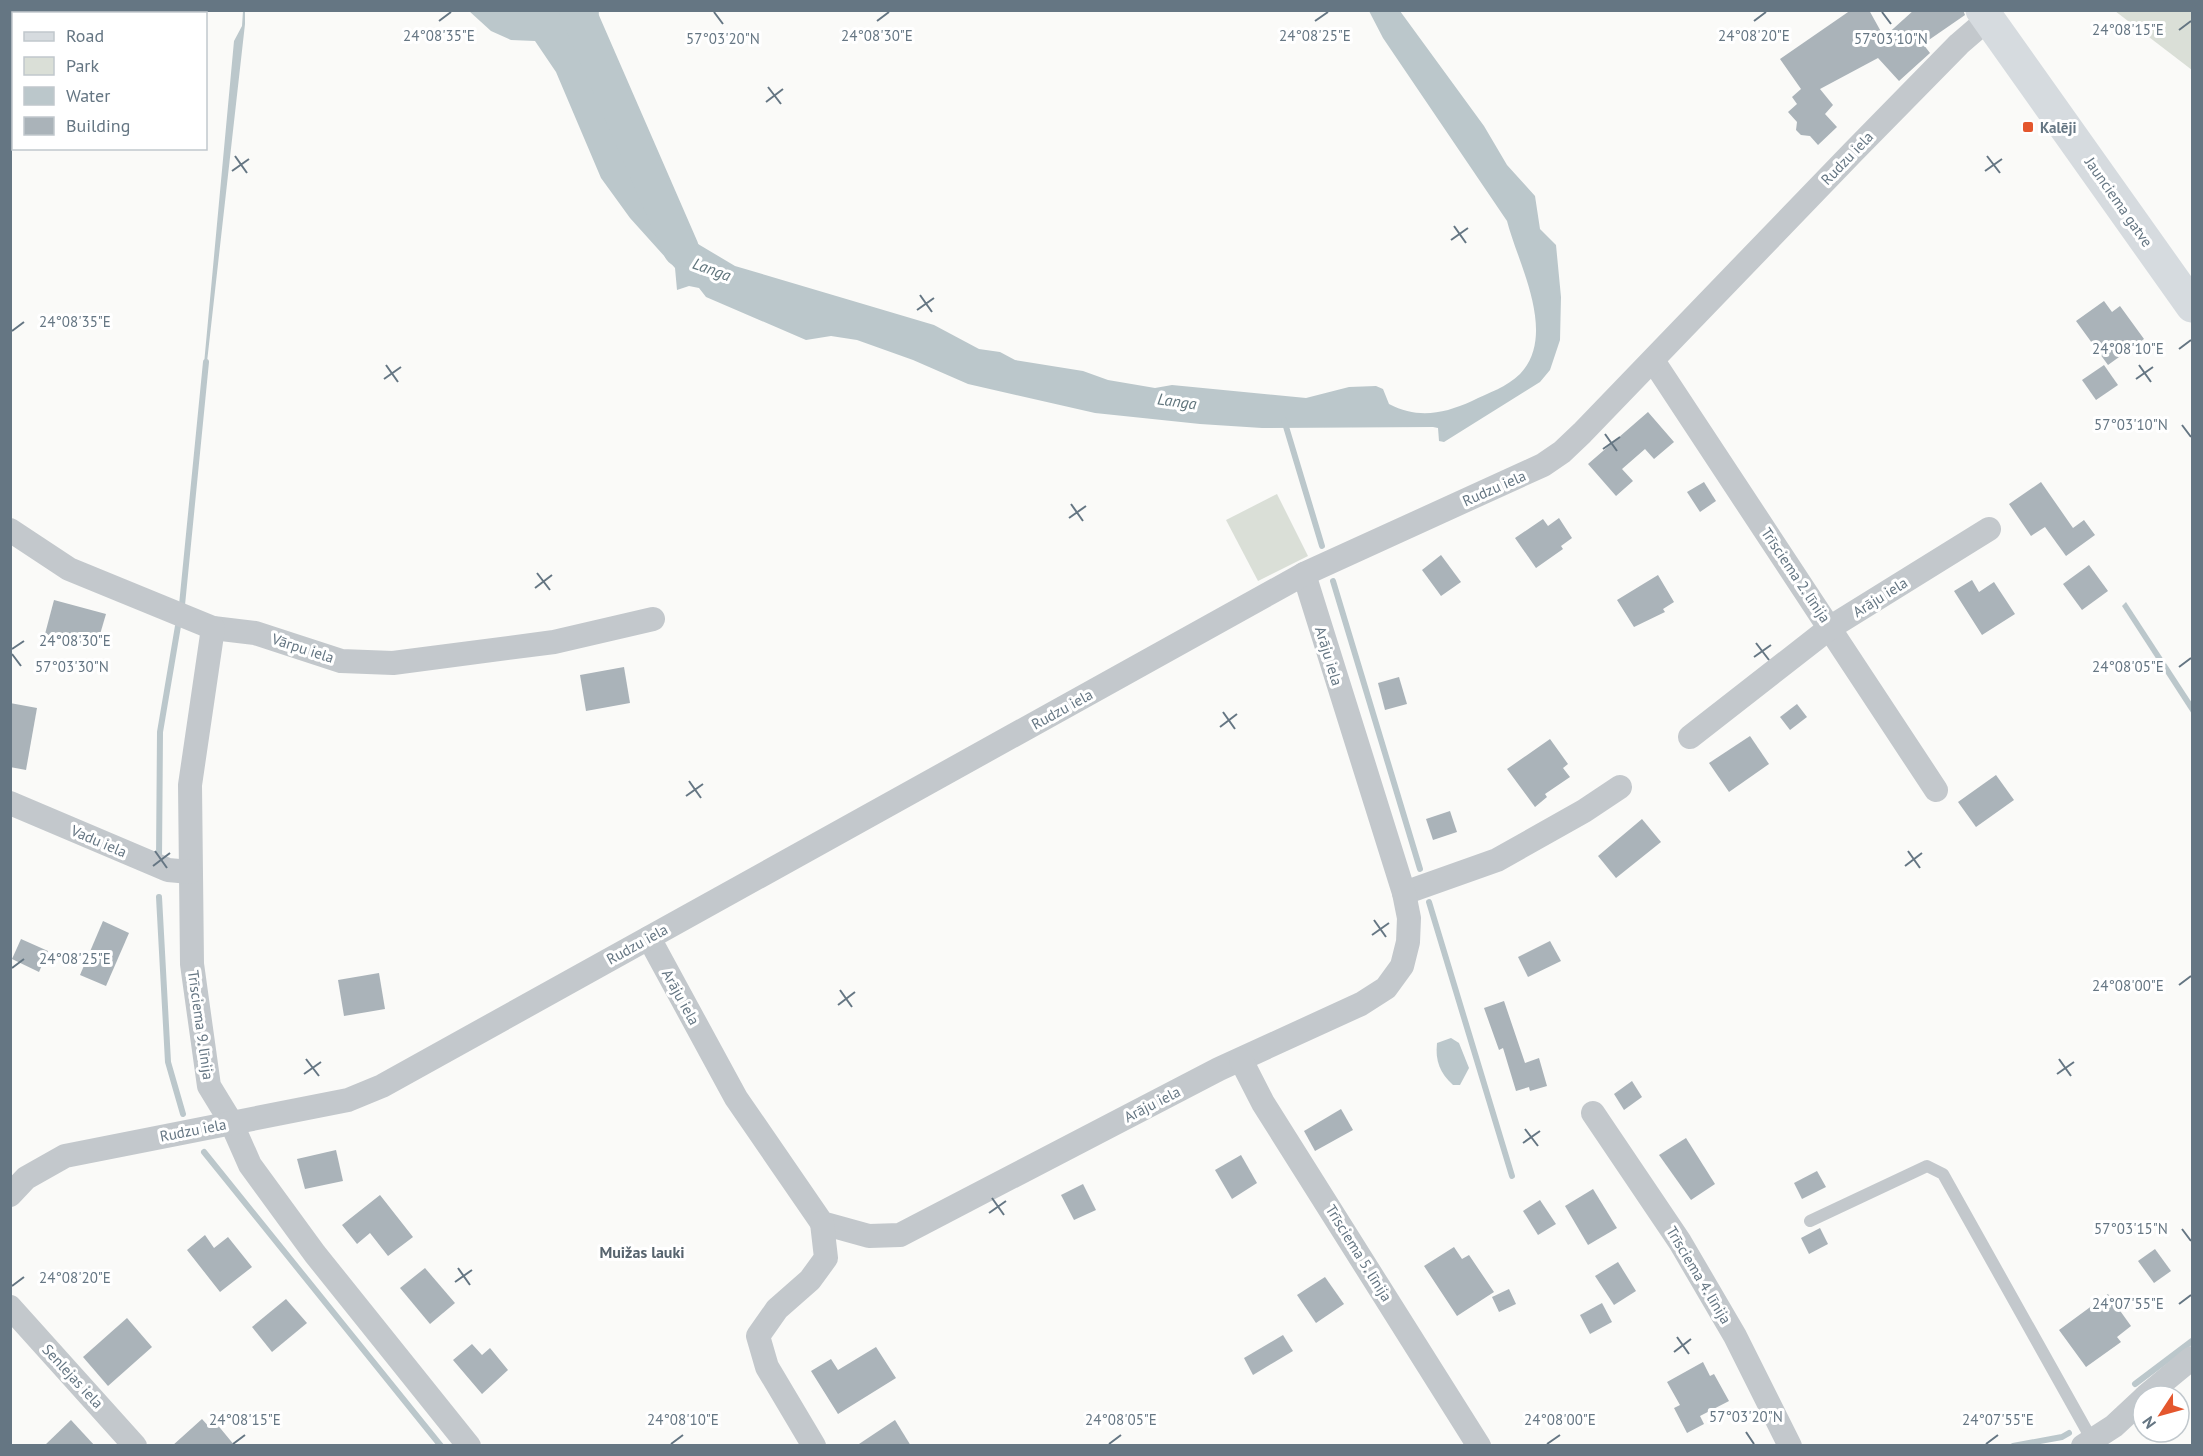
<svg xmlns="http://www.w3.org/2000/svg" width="2203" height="1456" font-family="'PT Sans',sans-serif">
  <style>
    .green { fill: #dadfd7 }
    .water { fill: #bbc7cb }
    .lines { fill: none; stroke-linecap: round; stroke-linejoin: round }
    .stream { stroke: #bbc7cb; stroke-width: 6 }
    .river { stroke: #bbc7cb; stroke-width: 36 }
    .building { fill: #aab3b9 }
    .service { stroke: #c3c8cc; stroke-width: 12 }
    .minor { stroke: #c3c8cc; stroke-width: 24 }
    .primary { stroke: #d6dbdf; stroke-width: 33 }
    .ticks { fill: none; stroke: #657683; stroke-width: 2 }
    .poi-dot { fill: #e4572e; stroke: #fff; stroke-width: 2 }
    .labels { text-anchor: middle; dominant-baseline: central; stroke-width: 6; stroke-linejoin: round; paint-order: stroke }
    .poi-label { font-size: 15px; font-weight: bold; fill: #657683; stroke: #fff; text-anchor: start }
    .street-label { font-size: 15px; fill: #657683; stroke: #fff }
    .water-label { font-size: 16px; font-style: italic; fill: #60757c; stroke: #fff }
    .neighbourhood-label { font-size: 16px; font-weight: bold; fill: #57646e; stroke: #fff }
    .ticks-label { font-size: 15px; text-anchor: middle; fill: #657683; stroke: #fff; stroke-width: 6; stroke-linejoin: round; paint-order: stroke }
  </style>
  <rect width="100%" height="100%" fill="#fafaf8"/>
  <g class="green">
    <path d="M2115,11H2192V70Z"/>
    <path d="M1277,494L1308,556L1258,581L1226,520Z"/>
  </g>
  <g class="water">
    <path d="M243,11H245V24L207,362L204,364L234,41L242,26Z"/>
    <path d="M469,11H599L595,48L599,73L617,97L619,114L640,155L638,165L642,176L679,228L693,241L735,266L934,325L979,349L1000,352L1015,360L1083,371L1108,380L1155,388L1172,385L1306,398L1349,387L1376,386L1383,389L1389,404C1418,419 1443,414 1472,401C1488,393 1507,387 1520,374C1558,334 1518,264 1507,221L1383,38L1369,11H1400L1484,126L1507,165L1535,196L1540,229L1556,245L1561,297L1560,340L1550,370L1540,382L1444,442L1439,441L1438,428L1433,427L1262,428L1200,424L1095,413L968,384L913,360L857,340L831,336L806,340L706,297L699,288L689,286L677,290L675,268L630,218L601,178L556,72L535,41L511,40L491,31Z"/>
    <path d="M2126,602L2192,703V714L2122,606Z"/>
    <path d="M1451,1038L1459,1043L1469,1068L1460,1085H1453C1440,1073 1435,1061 1437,1043Z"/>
  </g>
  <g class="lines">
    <g class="stream">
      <path d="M1284,420L1322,546"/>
      <path d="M1333,581L1420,869"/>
      <path d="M182,605L206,362"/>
      <path d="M159,860L160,732L178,626"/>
      <path d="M159,897L168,1062L183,1114"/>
      <path d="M1429,902L1512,1176"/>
      <path d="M204,1152L441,1446"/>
      <path d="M2135,1384L2192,1341"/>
      <path d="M2013,1446L2062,1437L2069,1433"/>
    </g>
    <path class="river" d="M577,10L681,249"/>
  </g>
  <g class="building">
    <path d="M1851,10H1869L1884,37L1914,10H1963L1965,15L1923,44L1930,53L1899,81L1878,58L1820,89L1833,105L1825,114L1837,127L1818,145L1810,136L1801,135L1796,130L1797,122L1788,112L1797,104L1792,97L1801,89L1780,59Z"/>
    <path d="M2104,301L2112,312L2120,306L2144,339L2108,365L2076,321Z"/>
    <path d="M2104,365L2118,385L2096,400L2082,380Z"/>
    <path d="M1648,412L1674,442L1654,459L1645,449L1622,469L1633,481L1616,496L1588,464Z"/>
    <path d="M1704,482L1716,501L1700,512L1687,492Z"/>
    <path d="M2041,482L2073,528L2084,520L2095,535L2066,556L2045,527L2031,536L2009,504Z"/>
    <path d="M1559,518L1572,538L1561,546L1563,549L1536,568L1515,538L1543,519L1548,526Z"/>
    <path d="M1441,555L1461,582L1441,596L1422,570Z"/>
    <path d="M2089,565L2108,591L2082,610L2063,584Z"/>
    <path d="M1658,575L1674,602L1663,609L1665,612L1634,627L1617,600Z"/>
    <path d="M1972,580L1979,592L1994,582L2015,614L1982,635L1954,591Z"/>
    <path d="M54,600L106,614L96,648L45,634Z"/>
    <path d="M624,667L630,703L586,711L580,675Z"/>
    <path d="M1399,677L1407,704L1385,710L1378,683Z"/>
    <path d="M10,703L37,708L26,770L10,767Z"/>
    <path d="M1797,704L1807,717L1790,730L1780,717Z"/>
    <path d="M1750,736L1769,764L1729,792L1709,763Z"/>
    <path d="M1550,739L1568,764L1563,768L1570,777L1545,794L1547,797L1535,807L1507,769Z"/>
    <path d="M1996,775L2014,800L1976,827L1958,802Z"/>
    <path d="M1450,811L1457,832L1433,840L1426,819Z"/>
    <path d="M1642,819L1661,842L1616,878L1598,856Z"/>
    <path d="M103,921L129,933L106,986L80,975Z"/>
    <path d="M21,939L48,951L39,972L12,959Z"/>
    <path d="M1550,941L1561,961L1528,977L1518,957Z"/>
    <path d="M379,973L385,1009L344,1016L338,980Z"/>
    <path d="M1504,1001L1525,1063L1539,1058L1547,1086L1530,1091L1529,1087L1516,1091L1503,1048L1499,1050L1484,1008Z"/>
    <path d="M1632,1081L1642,1097L1624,1110L1614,1094Z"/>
    <path d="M1341,1109L1353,1130L1315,1151L1304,1131Z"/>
    <path d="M1686,1138L1715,1184L1691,1200L1659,1155Z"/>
    <path d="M336,1150L343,1181L305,1189L297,1159Z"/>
    <path d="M1241,1155L1257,1183L1232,1199L1215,1170Z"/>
    <path d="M1817,1171L1826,1187L1802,1199L1794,1183Z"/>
    <path d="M1083,1184L1096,1210L1074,1220L1061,1195Z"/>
    <path d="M1593,1189L1617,1228L1588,1245L1565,1206Z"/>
    <path d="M380,1195L413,1237L388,1256L370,1233L357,1244L342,1225Z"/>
    <path d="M1540,1200L1556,1224L1538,1235L1523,1211Z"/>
    <path d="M1820,1228L1828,1244L1809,1254L1801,1238Z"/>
    <path d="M205,1235L214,1248L228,1237L252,1267L220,1292L187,1250Z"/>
    <path d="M1454,1247L1462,1259L1469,1255L1494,1292L1457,1316L1424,1266Z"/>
    <path d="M2155,1249L2171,1271L2154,1283L2138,1261Z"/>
    <path d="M1618,1262L1636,1291L1614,1305L1595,1276Z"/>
    <path d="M425,1268L455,1303L430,1324L400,1288Z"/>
    <path d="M1325,1277L1344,1304L1316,1323L1297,1295Z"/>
    <path d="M1509,1289L1516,1304L1499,1312L1492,1297Z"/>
    <path d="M2108,1294L2131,1326L2117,1337L2121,1342L2086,1367L2059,1330Z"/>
    <path d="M286,1299L307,1323L272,1352L252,1327Z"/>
    <path d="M1602,1303L1612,1322L1590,1334L1580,1315Z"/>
    <path d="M127,1318L152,1347L108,1386L83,1357Z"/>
    <path d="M1283,1335L1293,1351L1253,1375L1244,1358Z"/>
    <path d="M472,1344L482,1355L490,1348L508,1370L482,1394L453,1360Z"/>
    <path d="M876,1347L896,1378L838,1414L811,1371L831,1359L838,1370Z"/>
    <path d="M1703,1362L1710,1376L1714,1374L1729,1401L1700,1416L1704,1424L1687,1433L1674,1408L1680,1405L1667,1382Z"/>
    <path d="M202,1419L210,1428L216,1423L235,1446H172Z"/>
    <path d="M71,1420L95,1446H44Z"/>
    <path d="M895,1420L911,1446H856Z"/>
  </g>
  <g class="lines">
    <path class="service" d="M1810,1221L1927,1166L1943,1174L2092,1440"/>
    <g class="minor">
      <path d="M1654,362L1936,790"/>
      <path d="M10,530L69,569L213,628L255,633L341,661L393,663L554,642L653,619"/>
      <path d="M213,628L190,785L192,964L209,1086L231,1122L250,1165L315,1254L469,1446"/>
      <path d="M1690,737L1831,627L1989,529"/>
      <path d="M10,803L168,870L190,872"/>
      <path d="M1404,893L1497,860L1584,811L1620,787"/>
      <path d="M649,938L736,1098L822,1223L869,1236L900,1235L1219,1069L1361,1004L1386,988L1402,966L1408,942L1409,918L1404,893L1304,574"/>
      <path d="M1241,1060L1263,1103L1479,1446"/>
      <path d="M1593,1113L1680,1242L1735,1336L1790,1446"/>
      <path d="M10,1195L26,1178L65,1156L348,1100L382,1086L1304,574L1543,465L1562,452L1582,433L1853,152L1959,44L1988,19"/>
      <path d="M10,1307L135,1446"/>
      <path d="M2146,1396L2192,1358"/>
      <path d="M814,1446L767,1367L758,1336L777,1309L810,1280L826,1258L822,1223"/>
      <path d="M2083,1446L2114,1426L2143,1399"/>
    </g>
    <path class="primary" d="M1982,10L2192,306"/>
  </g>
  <path class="ticks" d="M714,12L723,24M1882,12L1891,24M439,21L451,12M877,21L889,12M1315,21L1328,12M1754,21L1766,12M2179,30L2191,21M768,87L781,104M766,102L783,89M235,156L247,173M1987,156L2000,173M232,171L249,159M1985,171L2002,159M1454,226L1466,243M1451,240L1468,228M920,295L932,312M917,310L934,298M12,331L24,322M2179,349L2191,340M386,365L398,382M2139,365L2151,382M384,379L401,367M2136,379L2153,367M2182,425L2191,437M1605,434L1617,451M1603,449L1620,437M1071,504L1083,521M1069,518L1086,506M537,573L550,590M535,588L552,575M1756,643L1769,660M12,649L24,641M12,654L21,666M1754,657L1771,645M2179,667L2191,658M1223,712L1235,729M1220,727L1237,714M689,781L701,798M686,796L703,784M155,851L167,868M1908,851L1920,868M153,866L170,853M1905,866L1922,853M1374,920L1386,937M1372,935L1389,923M12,968L24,959M2179,985L2191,976M840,990L852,1007M838,1005L855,992M306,1059L319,1076M2059,1059L2071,1076M304,1074L321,1062M2057,1074L2074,1062M1525,1129L1538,1146M1523,1143L1540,1131M992,1198L1004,1215M989,1213L1006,1201M2182,1229L2191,1241M458,1268L470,1285M455,1282L472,1270M12,1286L24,1277M2179,1304L2191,1295M1677,1337L1689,1354M1674,1352L1691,1339M1746,1432L1754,1444M233,1444L245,1435M671,1444L683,1435M1109,1444L1121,1435M1547,1444L1560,1435M1986,1444L1998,1435"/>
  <rect class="poi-dot" x="2022" y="121" width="12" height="12" rx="3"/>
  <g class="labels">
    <g class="poi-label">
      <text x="2040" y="127">Kalēji</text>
    </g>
    <g class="street-label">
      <text transform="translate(1847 158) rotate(-46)">Rudzu iela</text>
      <text transform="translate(2119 202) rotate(55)">Jaunciema gatve</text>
      <text transform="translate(1494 488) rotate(-24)">Rudzu iela</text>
      <text transform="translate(1796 575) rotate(56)">Trīsciema 2. līnija</text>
      <text transform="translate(1880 597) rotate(-32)">Arāju iela</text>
      <text transform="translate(303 648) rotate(18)">Vārpu iela</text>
      <text transform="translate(1329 656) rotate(73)">Arāju iela</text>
      <text transform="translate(1062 709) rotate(-29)">Rudzu iela</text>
      <text transform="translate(99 841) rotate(23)">Vadu iela</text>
      <text transform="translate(637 944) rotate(-29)">Rudzu iela</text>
      <text transform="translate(681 997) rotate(61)">Arāju iela</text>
      <text transform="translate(201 1025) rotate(82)">Trīsciema 9. līnija</text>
      <text transform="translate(1152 1104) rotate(-27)">Arāju iela</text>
      <text transform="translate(193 1130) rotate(-11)">Rudzu iela</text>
      <text transform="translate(1359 1253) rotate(58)">Trīsciema 5. līnija</text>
      <text transform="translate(1699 1275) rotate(59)">Trīsciema 4. līnija</text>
      <text transform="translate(73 1376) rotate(47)">Senlejas iela</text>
    </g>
    <g class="water-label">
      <text transform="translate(712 269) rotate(20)">Langa</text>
      <text transform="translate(1177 401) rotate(8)">Langa</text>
    </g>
    <g class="neighbourhood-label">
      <text x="642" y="1252">Muižas lauki</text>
    </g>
  </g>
  <g class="ticks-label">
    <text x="2128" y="35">24°08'15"E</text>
    <text x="439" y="41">24°08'35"E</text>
    <text x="877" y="41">24°08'30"E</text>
    <text x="1315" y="41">24°08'25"E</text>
    <text x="1754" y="41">24°08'20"E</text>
    <text x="723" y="44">57°03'20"N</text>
    <text x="1891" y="44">57°03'10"N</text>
    <text x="75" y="327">24°08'35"E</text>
    <text x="2128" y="354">24°08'10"E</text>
    <text x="2131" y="430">57°03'10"N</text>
    <text x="75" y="646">24°08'30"E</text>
    <text x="72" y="672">57°03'30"N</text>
    <text x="2128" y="672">24°08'05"E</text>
    <text x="75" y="964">24°08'25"E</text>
    <text x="2128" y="991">24°08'00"E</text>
    <text x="2131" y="1234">57°03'15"N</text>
    <text x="75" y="1283">24°08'20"E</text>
    <text x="2128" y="1309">24°07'55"E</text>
    <text x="1746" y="1422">57°03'20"N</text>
    <text x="245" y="1425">24°08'15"E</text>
    <text x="683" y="1425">24°08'10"E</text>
    <text x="1121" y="1425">24°08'05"E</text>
    <text x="1560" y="1425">24°08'00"E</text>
    <text x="1998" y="1425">24°07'55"E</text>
  </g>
  <rect width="2203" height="1456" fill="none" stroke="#657683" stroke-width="24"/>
  <rect x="12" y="12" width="195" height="138" fill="#ffffff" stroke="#c1c8cd" stroke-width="1.5"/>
  <rect x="24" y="32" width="30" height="9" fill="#d6dbdf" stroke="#c1c8cd" stroke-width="1.5"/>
  <text x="66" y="42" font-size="18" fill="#657683">Road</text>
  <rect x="24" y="57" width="30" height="18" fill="#dadfd7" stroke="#c1c8cd" stroke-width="1.5"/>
  <text x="66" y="72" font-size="18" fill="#657683">Park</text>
  <rect x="24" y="87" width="30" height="18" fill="#bbc7cb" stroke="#c1c8cd" stroke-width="1.5"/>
  <text x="66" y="102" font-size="18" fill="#657683">Water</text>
  <rect x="24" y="117" width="30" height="18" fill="#aab3b9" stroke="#c1c8cd" stroke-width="1.5"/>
  <text x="66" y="132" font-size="18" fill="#657683">Building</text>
  <g transform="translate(2161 1414) rotate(234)"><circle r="28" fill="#ffffff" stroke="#c1c8cd" stroke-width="1.5"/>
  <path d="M0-4.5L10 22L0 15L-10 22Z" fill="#e4572e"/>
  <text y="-9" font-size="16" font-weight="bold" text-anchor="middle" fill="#657683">N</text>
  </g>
</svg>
